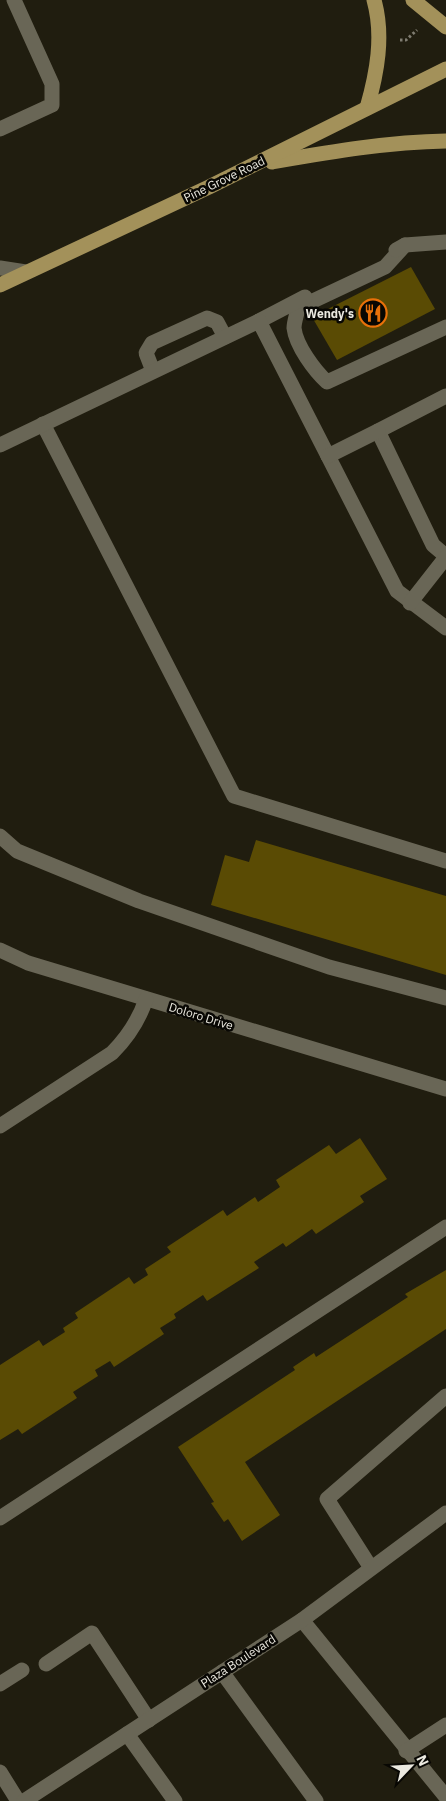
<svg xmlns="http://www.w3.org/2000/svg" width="446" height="1801" font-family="'IBM Plex Sans',sans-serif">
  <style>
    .building { fill: #5a4b04 }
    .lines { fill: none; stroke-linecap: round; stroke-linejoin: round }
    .path { stroke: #7f7c71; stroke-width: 3; stroke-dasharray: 2.5 2.5; stroke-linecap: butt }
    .minor { stroke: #696656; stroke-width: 15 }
    .major { stroke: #a3915a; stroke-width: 15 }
    .labels { text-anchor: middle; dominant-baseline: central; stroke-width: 5; stroke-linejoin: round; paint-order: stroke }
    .street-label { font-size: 12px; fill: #ebe9e0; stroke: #080703 }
    .poi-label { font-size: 12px; font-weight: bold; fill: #ebe9e0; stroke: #080703; text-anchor: end }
  </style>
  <rect width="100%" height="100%" fill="#201d0f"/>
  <g class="building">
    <path d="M411,267L435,309L337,360L312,317Z"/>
    <path d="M256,840L446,896V975L211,905L225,855L249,862Z"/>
    <path d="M360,1138L387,1179L360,1196L364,1202L316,1234L312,1229L286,1247L283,1243L254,1262L259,1268L207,1301L203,1295L174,1314L176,1318L160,1328L164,1334L114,1367L110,1361L95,1370L98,1376L73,1392L77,1398L22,1434L18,1429L0,1440V1365L39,1340L43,1346L65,1332L63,1328L78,1318L75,1313L129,1277L134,1284L148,1275L145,1269L171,1252L167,1247L223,1210L227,1216L255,1197L258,1202L280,1187L276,1180L329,1145L336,1154Z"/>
    <path d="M446,1270V1329L245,1462L280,1515L242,1541L228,1519L224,1522L211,1503L214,1502L178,1447L295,1370L293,1367L314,1353L316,1357L408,1297L405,1294Z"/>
  </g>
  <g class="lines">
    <path class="path" d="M400,40H406L417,30"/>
    <g class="minor">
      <path d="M0,129L52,105V84L14,0"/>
      <path d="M405,245L385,267L298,308C297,314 294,322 294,328C296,346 315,371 327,382L446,327"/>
      <path d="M396,250L405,245L446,242"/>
      <path d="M0,268L26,272"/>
      <path d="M259,321L305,297"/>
      <path d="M153,371L146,353L152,343L207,318L217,322L225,337"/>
      <path d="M446,396L378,431L433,545L446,556"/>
      <path d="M43,424L234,796L446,861"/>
      <path d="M0,445L259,321L397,591L446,628"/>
      <path d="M328,456L378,431"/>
      <path d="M410,603L446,557"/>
      <path d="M0,836L17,851L139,901L329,967L446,998"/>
      <path d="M0,950L28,963L446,1089"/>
      <path d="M0,1126L112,1053C128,1037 139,1020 146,999"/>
      <path d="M0,1518L446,1227"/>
      <path d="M371,1568L327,1499L446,1396"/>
      <path d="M302,1620L446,1797"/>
      <path d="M46,1664L92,1633L149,1720"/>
      <path d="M222,1672L316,1801"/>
      <path d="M0,1684L22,1670"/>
      <path d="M127,1734L175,1801"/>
      <path d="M406,1751L446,1725"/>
      <path d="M0,1772L18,1801"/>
      <path d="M24,1801L302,1620L446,1513"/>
    </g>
    <g class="major">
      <path d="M413,0L446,27"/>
      <path d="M367,108C377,73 384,36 374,0"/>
      <path d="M272,162C330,152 387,142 446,141"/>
      <path d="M0,285L209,187L446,69"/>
    </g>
  </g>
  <defs>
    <g id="restaurant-ring" transform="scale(1.4375)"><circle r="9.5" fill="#080703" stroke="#e8710a" stroke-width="1.5"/><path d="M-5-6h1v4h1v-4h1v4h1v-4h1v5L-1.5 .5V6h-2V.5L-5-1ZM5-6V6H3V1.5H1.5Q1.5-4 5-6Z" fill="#e8710a"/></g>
  </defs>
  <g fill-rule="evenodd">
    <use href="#restaurant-ring" x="373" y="313"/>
  </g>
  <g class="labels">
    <g class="street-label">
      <text transform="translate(224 179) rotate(-26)">Pine Grove Road</text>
      <text transform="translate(201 1016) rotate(17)">Doloro Drive</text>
      <text transform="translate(238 1661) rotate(-33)">Plaza Boulevard</text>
    </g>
    <g class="poi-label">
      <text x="354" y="313">Wendy's</text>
    </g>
  </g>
  <g transform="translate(411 1766) rotate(65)" stroke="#080703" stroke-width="4" paint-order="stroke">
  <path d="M0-4L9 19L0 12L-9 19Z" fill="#ebe9e0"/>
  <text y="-8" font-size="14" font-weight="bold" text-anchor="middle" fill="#ebe9e0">N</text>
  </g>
</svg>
